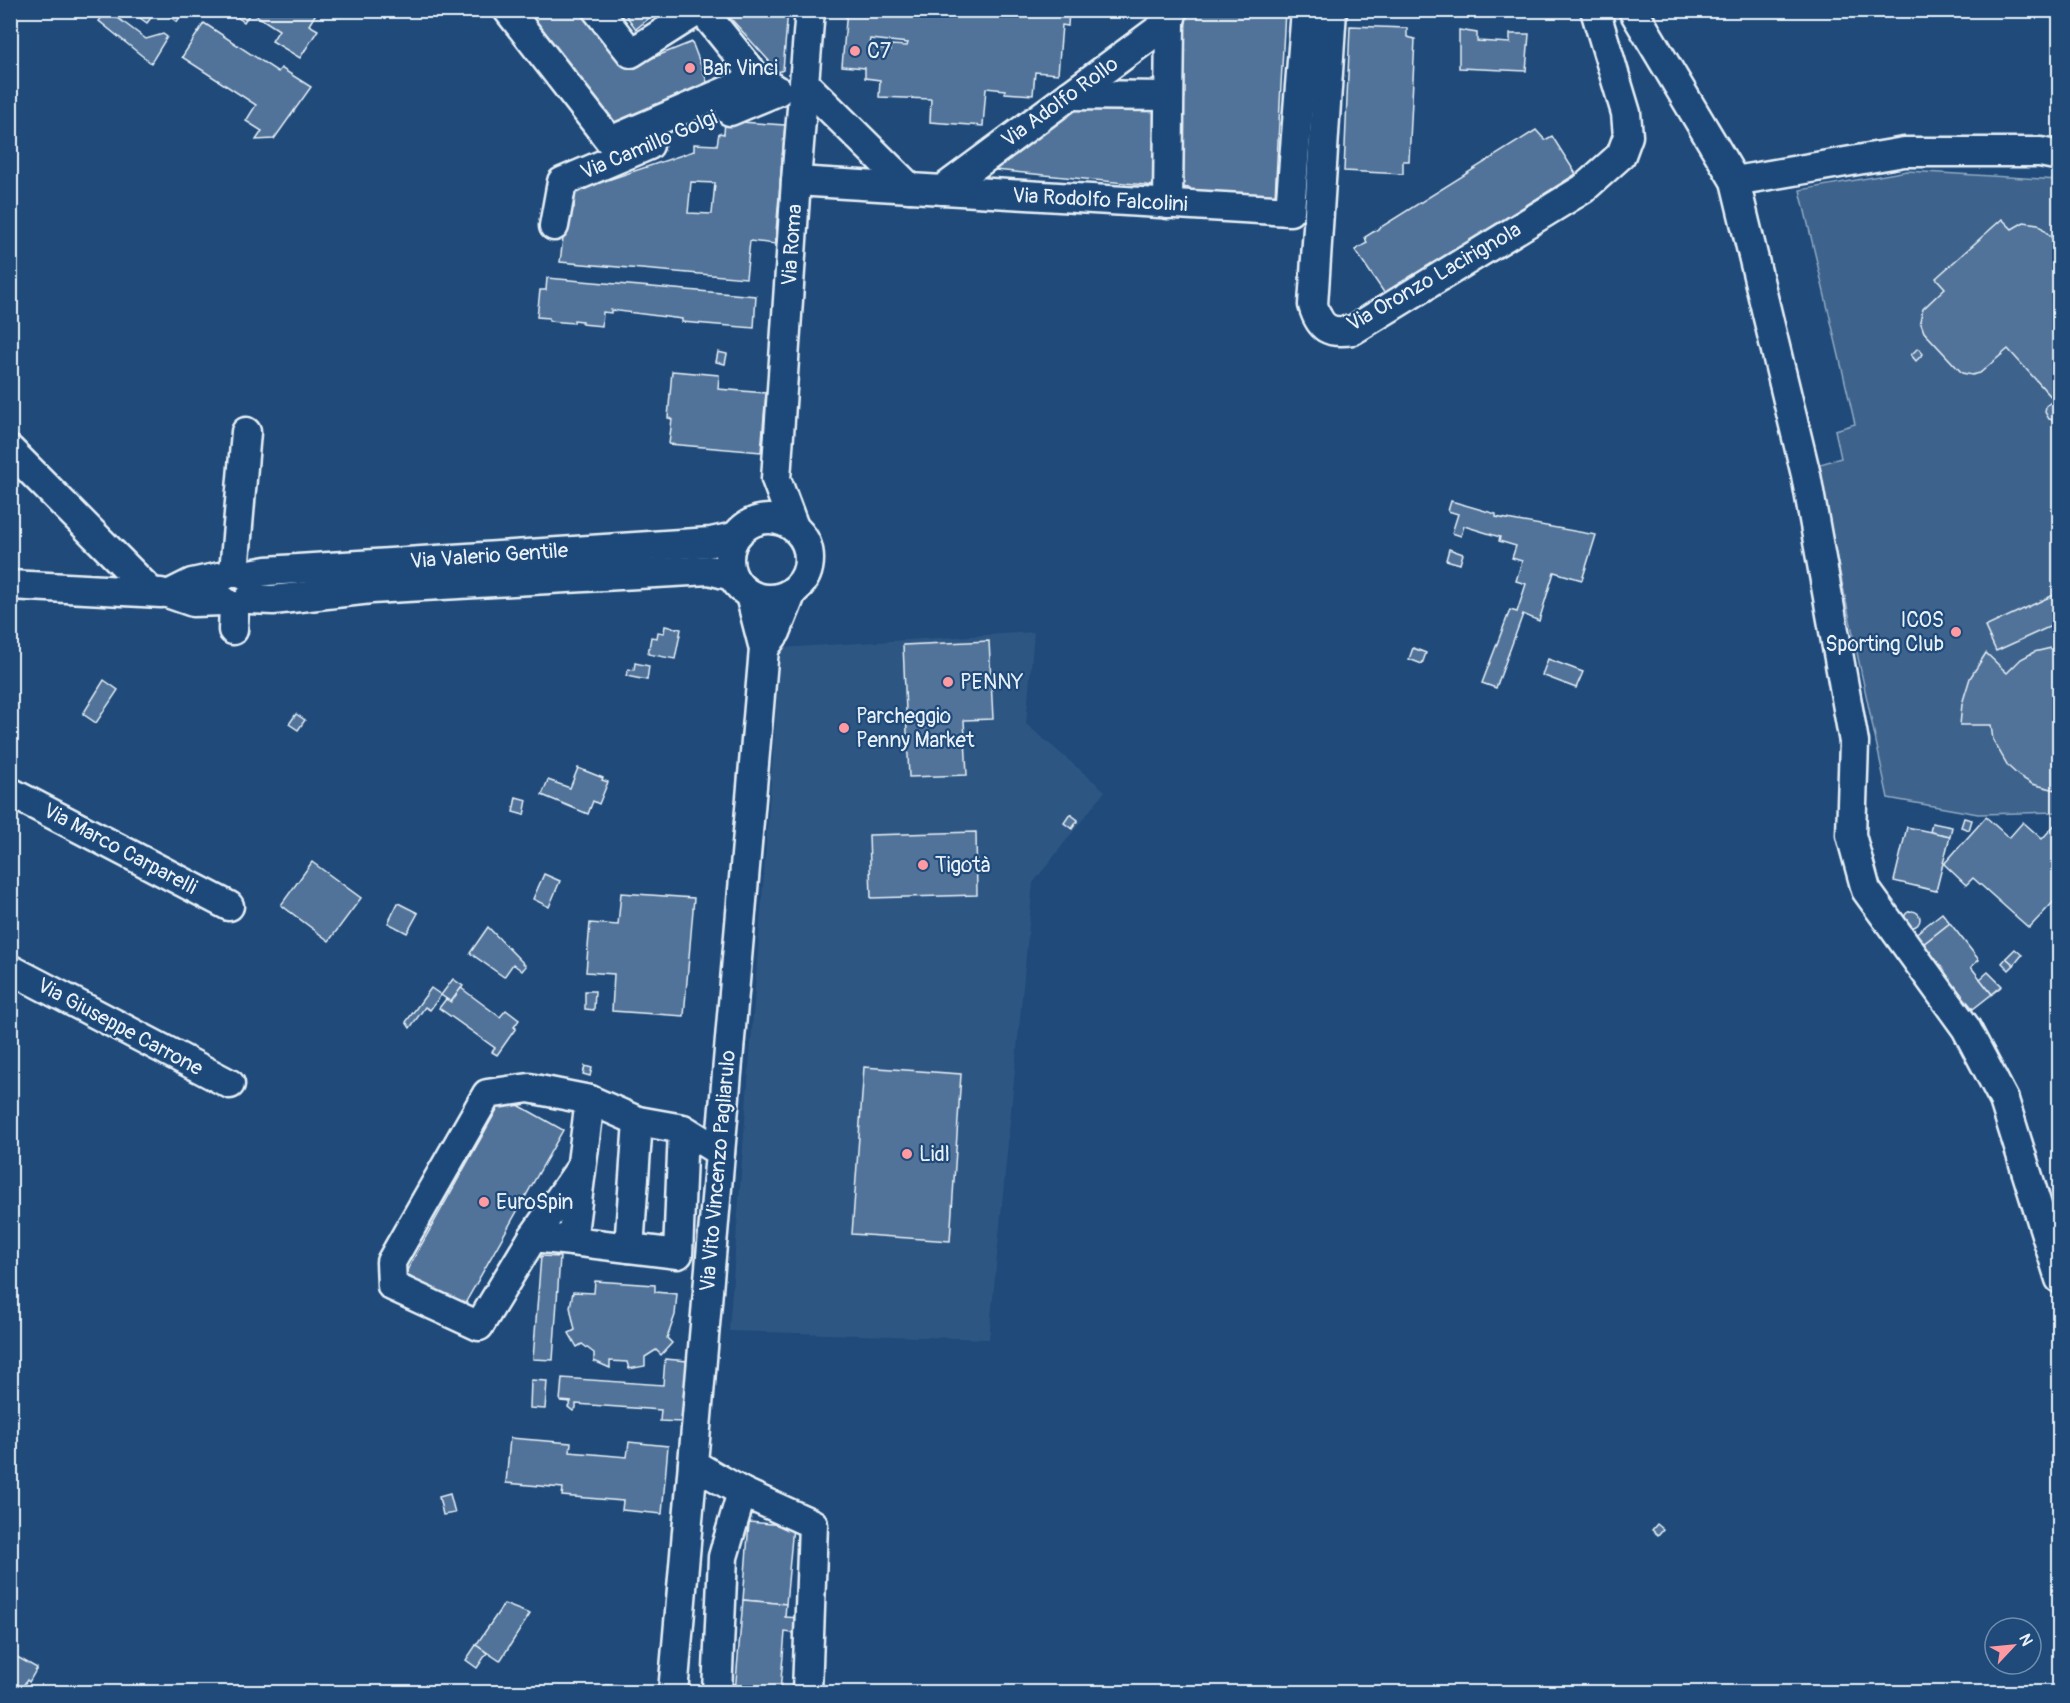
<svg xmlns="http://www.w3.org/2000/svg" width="2070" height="1703" font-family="Pangolin,sans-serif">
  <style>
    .built { fill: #2e5683 }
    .green { fill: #3c628c; stroke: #92aac2; stroke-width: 1.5 }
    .building { fill: #517399; stroke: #e8f1f8; stroke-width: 1.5; fill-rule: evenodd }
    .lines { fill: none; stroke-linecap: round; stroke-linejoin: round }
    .minor-casing { stroke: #e8f1f8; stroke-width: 33 }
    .minor { stroke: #1f4a7a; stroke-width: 28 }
    .poi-dot { fill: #ff9aa2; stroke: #1f4a7a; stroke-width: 2 }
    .labels { text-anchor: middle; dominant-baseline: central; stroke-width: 4.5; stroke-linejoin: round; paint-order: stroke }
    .poi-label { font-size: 21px; fill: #e8f1f8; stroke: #1f4a7a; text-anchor: start }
    .street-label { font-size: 21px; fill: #e8f1f8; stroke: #1f4a7a }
  </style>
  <rect width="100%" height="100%" fill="#1f4a7a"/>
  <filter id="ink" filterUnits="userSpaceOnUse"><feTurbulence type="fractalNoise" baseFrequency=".0167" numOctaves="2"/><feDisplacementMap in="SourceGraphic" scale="12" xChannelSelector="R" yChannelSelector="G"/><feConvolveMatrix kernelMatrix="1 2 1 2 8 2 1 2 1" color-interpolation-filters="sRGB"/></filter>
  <g filter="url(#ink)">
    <path class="built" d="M1034,632L1026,724L1105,791L1033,883L989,1339L729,1331L781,648Z"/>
    <path class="green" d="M1907,171L2059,180V812L1978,814L1888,798L1817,465L1841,458L1835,430L1855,424L1800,190Z"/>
    <g class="building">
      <path d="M107,10L146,39L163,34L167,37L151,63L99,21Z"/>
      <path d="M129,10H157L147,23Z"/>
      <path d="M161,10H184L177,22Z"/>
      <path d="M227,10H318L309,25L318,30L300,58L272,41L279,30L251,12L244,22Z"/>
      <path d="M526,10H587L633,69L642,62L692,42L708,84L665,101L666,104L615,123Z"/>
      <path d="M622,10H659L636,29Z"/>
      <path d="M723,10H788L783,70L779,72Z"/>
      <path d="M847,10H1069L1068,26L1062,25L1058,74L1035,72L1033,95L1005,93V90L986,88L983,126L930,122L931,99L879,97L880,80L865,78V68L842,66ZM870,39L908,43L907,46L891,45V50L876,48L877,45L869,44Z"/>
      <path d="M1181,10H1285L1275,198L1191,196L1190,188L1179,187Z"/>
      <path d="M204,23L278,72L281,68L311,87L274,139L256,140L262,131L246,121L256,105L182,57Z"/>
      <path d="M1350,26L1407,28V37L1415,39L1409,161H1403V174L1344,171Z"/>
      <path d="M1459,30L1477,33V41L1510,43V34H1529L1526,71L1459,68Z"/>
      <path d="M1077,104L1157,106L1155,186L985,169Z"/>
      <path d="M725,121L785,125L775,244L750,241L746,278L560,262L567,207L574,208L575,191L694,151V144L717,145L719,133L724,134ZM691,182L715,183L712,214L688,213Z"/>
      <path d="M1536,130L1545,140L1552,136L1576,174L1385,294L1355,250L1367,243L1365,237Z"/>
      <path d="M2002,219L2012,229L2024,222L2038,224L2060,246V417L2055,420L2049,419L2045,412L2046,406L2054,400L2008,349L1980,373L1972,375L1962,373L1924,332L1920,321L1923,309L1945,288L1936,278Z"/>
      <path d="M547,278L756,296L754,328L682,322V319L611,310V313L603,312L602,326L582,324V321L574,320V323L549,321V318L537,317L540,290H546Z"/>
      <path d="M1918,348L1923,354L1916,361L1911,355Z"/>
      <path d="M718,352L727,354L725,364L716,362Z"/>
      <path d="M672,371L719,375L718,389L766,393L761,452L669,444L672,419L668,418Z"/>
      <path d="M1451,501L1496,514V517L1596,535L1582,580L1554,572L1539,621L1523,614L1496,688L1482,683L1510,610L1517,612L1526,584L1516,581L1522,561L1512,558L1516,546L1499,541L1500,537L1464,526L1461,536L1452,533L1458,514L1448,511Z"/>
      <path d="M1449,549L1463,554L1460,564L1446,560Z"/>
      <path d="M2060,592V622L1996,651L1985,627Z"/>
      <path d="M665,626L681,629L675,659L648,654L651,637L657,638L658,632L664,633Z"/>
      <path d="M989,641L993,719L964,720L967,775L909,777L903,645Z"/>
      <path d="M2060,646V791L2032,784L2019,776L2008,766L1993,740L1991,725H1960L1962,704L1970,678L1986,653L2007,673L2021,659L2034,652Z"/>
      <path d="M1413,648L1426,653L1422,664L1409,659Z"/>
      <path d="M1548,659L1583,672L1576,688L1542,675Z"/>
      <path d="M635,663L649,666L647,680L626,676L628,669L634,670Z"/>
      <path d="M104,680L118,690L96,723L83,714Z"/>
      <path d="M296,714L305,720L298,730L289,724Z"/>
      <path d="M578,768L603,778L602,780L608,782L599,804L593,801L588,814L542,795L548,780L570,788Z"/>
      <path d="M516,797L527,800L524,815L513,812Z"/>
      <path d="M1070,814L1078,820L1072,829L1064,823Z"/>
      <path d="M1986,817L2009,838L2023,822L2042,839L2060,819V895L2029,928L1973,878L1966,885L1944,864Z"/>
      <path d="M1964,818L1972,820L1969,830L1961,827Z"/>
      <path d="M1932,823L1952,827L1950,836L1930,832Z"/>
      <path d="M1907,827L1950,836L1936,891L1894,881Z"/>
      <path d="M976,832L977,895L871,898L869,835Z"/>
      <path d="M312,862L361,898L329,941L281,905Z"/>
      <path d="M544,874L560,881L549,907L533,899Z"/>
      <path d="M621,893L694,898L684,1016L612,1011L614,974L586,972L590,923L618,925Z"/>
      <path d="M398,903L418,913L407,933L388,923Z"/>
      <circle cx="1912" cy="919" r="8"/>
      <path d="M1942,913L1950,923L1922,945L1914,935Z"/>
      <path d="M1950,923L1979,960L1971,967L1992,994L1973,1009L1922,945Z"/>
      <path d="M488,927L526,966L522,971L513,964L504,977L470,953Z"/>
      <path d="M2015,949L2022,955L2014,965L2006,958Z"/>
      <path d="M2006,958L2014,965L2009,970L2002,963Z"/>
      <path d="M1988,972L2002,986L1992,994L1980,979Z"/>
      <path d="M453,979L463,986L451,1002L441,995Z"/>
      <path d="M431,988L441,995L430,1010L425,1007L410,1028L406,1022Z"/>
      <path d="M461,988L500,1017L506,1010L519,1020L514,1027L516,1028L497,1055L492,1052L495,1048L439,1008L446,999L451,1002Z"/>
      <path d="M585,991H595L594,1010L585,1009Z"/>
      <path d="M585,1066L592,1068L590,1076L583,1074Z"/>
      <path d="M864,1067L961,1074L950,1241L852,1234Z"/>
      <path d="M504,1097L563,1130L463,1307L405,1274Z"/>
      <path d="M541,1256L560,1257L553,1360L533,1359Z"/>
      <path d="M595,1281L655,1285V1292L677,1294L675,1315L667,1338L672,1343L661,1355L656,1350L645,1357V1366L629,1369L627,1362L610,1361V1368L594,1361V1353L582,1344L577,1347L569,1333L575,1330L570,1307L573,1292L594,1293Z"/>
      <path d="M665,1359L688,1361L684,1419H681V1422L660,1421L661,1410L576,1404V1408L573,1411L568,1407L571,1402L560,1401L562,1378L663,1385Z"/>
      <path d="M531,1380L547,1381L545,1409L530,1408Z"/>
      <path d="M510,1438L571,1443L570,1452L627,1457L629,1442L668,1446L662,1514L622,1510L623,1501L562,1496L563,1488L506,1483Z"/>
      <path d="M450,1494L455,1513L443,1515L439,1497Z"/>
      <path d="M749,1522L793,1526L786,1604L743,1600Z"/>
      <path d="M1657,1524L1663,1529L1658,1535L1652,1530Z"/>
      <path d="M743,1600L786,1604L785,1617L800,1618L799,1634L785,1632L780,1692H735Z"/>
      <path d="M504,1604L530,1614L500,1661L476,1645Z"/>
      <path d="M476,1645L487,1653L477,1668L466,1660Z"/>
      <path d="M10,1653L37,1668L29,1682L27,1680L19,1692H10Z"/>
      <path d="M606,1685L635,1687V1692H606Z"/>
    </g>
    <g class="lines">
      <g class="minor-casing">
        <g id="minor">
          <path d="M508,10L610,141L757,78"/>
          <path d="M597,10L631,53L699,10"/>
          <path d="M702,10L757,78L773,88"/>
          <path d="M1332,10L1313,305C1320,329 1329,334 1353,330L1583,189L1621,155L1628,136L1626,113L1595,10"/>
          <path d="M1633,10L1735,181L1806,475L1854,742L1851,835L1866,890L1966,1028L2004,1100L2060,1279"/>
          <path d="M804,83L910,188"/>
          <path d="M1070,95L1169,96"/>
          <path d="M730,111L778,91"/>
          <path d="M796,181L1290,211L1306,10"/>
          <path d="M1735,181L1904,152H2040L2060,156"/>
          <path d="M942,190L1170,21"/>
          <path d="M1168,204L1170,21L1173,10"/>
          <path d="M554,226L562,182L649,145"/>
          <path d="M10,450L151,592"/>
          <circle cx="769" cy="559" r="40"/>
          <path d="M794,527L776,479L796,181L810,10"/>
          <path d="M234,572L246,432"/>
          <path d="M244,575L267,571L711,542L734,537"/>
          <path d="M10,585L161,593"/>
          <path d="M750,595L764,649L776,632L792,592"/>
          <path d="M249,599L273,600L371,589L709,570L732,576"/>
          <path d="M224,601L193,602L170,594L192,583L224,576"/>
          <path d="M233,630L234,606"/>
          <path d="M10,792L229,906"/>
          <path d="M10,969L230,1084"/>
          <path d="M683,1129L678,1254L572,1241L590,1100L638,1121L683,1129L720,1152"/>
          <path d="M533,1237L578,1172"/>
          <path d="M572,1241L533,1237L479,1326L392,1286L391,1262L487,1094L529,1088L590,1100"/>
          <path d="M629,1248L638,1121"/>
          <path d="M693,1464L742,1492L813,1524L807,1692"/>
          <path d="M673,1692L764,649"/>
          <path d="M717,1692L723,1557L742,1492"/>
        </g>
      </g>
      <use href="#minor" class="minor"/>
    </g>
  </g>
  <g class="poi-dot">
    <circle cx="855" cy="51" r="6"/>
    <circle cx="690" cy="68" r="6"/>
    <circle cx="1956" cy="632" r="6"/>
    <circle cx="948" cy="682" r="6"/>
    <circle cx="844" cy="728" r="6"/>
    <circle cx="923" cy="865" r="6"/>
    <circle cx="907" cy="1154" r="6"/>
    <circle cx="484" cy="1202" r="6"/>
  </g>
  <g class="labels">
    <g class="poi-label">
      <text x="867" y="51">C7</text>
      <text x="702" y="68">Bar Vinci</text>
      <text x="1944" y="620" text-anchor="end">ICOS<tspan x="1944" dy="24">Sporting Club</tspan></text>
      <text x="960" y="682">PENNY</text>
      <text x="856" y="716">Parcheggio<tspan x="856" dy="24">Penny Market</tspan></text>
      <text x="935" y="865">Tigotà</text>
      <text x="919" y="1154">Lidl</text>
      <text x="496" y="1202">EuroSpin</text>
    </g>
    <g class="street-label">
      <text transform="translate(1060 102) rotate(-36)">Via Adolfo Rollo</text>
      <text transform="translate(649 145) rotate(-23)">Via Camillo Golgi</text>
      <text transform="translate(1100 200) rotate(3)">Via Rodolfo Falcolini</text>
      <text transform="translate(792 245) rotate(-86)">Via Roma</text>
      <text transform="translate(1434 277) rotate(-30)">Via Oronzo Lacirignola</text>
      <text transform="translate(489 556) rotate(-4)">Via Valerio Gentile</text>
      <text transform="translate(120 849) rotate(28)">Via Marco Carparelli</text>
      <text transform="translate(120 1027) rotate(28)">Via Giuseppe Carrone</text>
      <text transform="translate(718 1171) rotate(-85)">Via Vito Vincenzo Pagliarulo</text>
    </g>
  </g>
  <rect width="2070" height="1703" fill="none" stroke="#1f4a7a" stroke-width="36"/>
  <rect x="18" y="18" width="2034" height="1667" fill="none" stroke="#e8f1f8" stroke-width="2" filter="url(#ink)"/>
  <g transform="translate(2013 1646) rotate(64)"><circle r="28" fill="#1f4a7a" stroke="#6f8dac" stroke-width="1.5"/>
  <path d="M0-4.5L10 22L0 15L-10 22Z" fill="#ff9aa2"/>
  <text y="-9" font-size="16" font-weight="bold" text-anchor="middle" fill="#e8f1f8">N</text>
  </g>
</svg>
